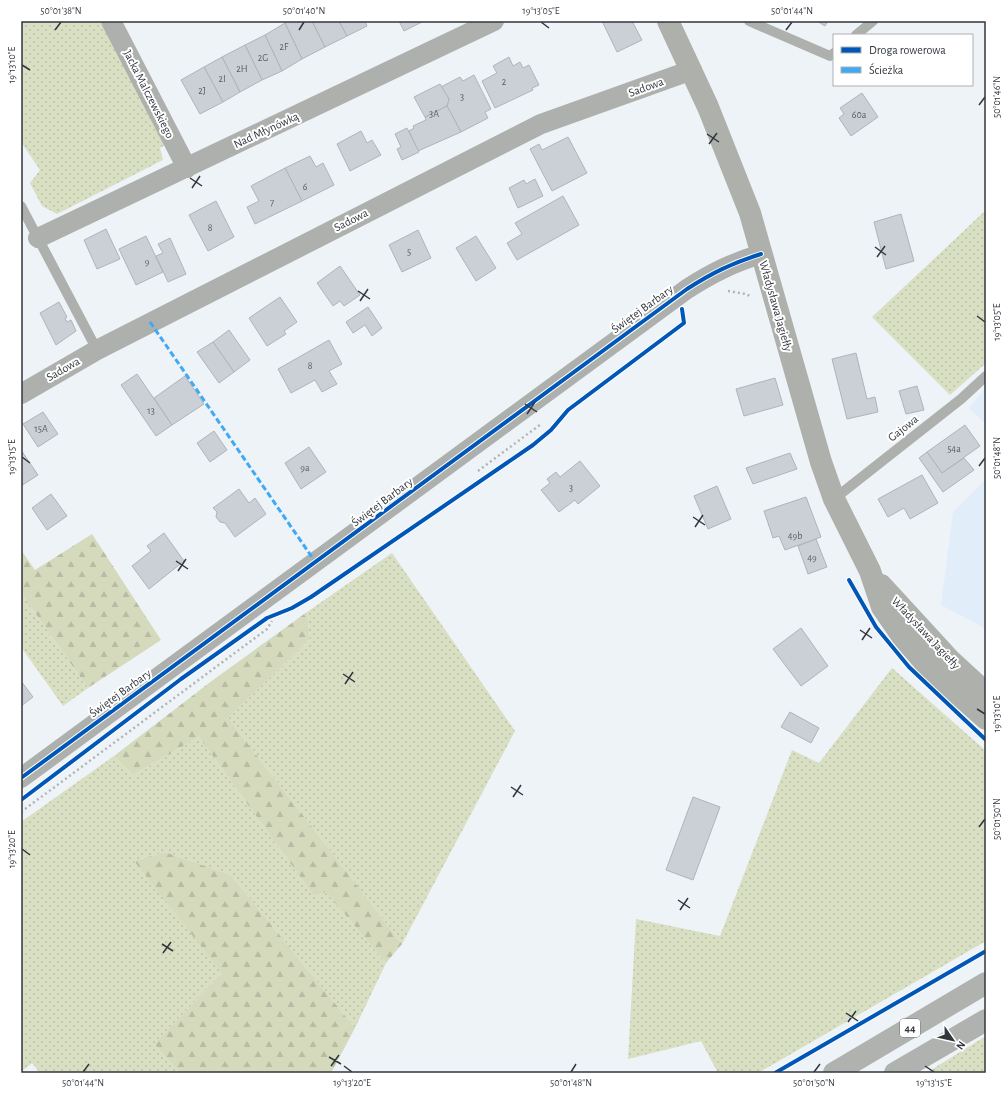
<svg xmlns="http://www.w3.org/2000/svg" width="1007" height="1094" font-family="'Alegreya Sans',sans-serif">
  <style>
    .built { fill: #e2edfa }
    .grass { fill: url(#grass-dots) }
    .forest { fill: url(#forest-firs) }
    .building { fill: #cbd0d6; stroke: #afb4b9 }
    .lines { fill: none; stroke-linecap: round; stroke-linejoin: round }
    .path { stroke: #b2b4b3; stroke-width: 2.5; stroke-dasharray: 2 3; stroke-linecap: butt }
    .lane { stroke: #adb0ac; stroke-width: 10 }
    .street { stroke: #adb0ac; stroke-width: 20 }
    .secondary { stroke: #adb0ab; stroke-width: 22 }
    .primary { stroke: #b0b2af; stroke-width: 22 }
    .quiet { stroke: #3fa9f5; stroke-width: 3; stroke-dasharray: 6 3; stroke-linecap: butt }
    .cycleway-casing { stroke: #fff; stroke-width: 6 }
    .cycleway { stroke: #0057b8; stroke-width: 4 }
    .ticks { fill: none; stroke: #32373e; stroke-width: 1.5 }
    .labels { text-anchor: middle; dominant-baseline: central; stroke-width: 4; stroke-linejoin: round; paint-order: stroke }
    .number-label { font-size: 10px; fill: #585d64 }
    .shield { fill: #fff; stroke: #707378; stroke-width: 1 }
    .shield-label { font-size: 11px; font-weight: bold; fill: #32373e }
    .street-label { font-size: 12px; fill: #32373e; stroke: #fff }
    .neatline { fill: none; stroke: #32373e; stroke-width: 1.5 }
    .ticks-label { font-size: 10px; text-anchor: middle; fill: #32373e }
  </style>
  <defs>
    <pattern id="grass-dots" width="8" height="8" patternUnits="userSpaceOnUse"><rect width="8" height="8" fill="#d9dfc2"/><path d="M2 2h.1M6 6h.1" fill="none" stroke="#bbc0a8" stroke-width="1.8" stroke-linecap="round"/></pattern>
    <pattern id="forest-firs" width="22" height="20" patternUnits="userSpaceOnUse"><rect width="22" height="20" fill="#d5dabd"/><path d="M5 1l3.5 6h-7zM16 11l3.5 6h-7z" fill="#b7bca4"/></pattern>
  </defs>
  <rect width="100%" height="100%" fill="#eef3f8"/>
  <g class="built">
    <path d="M986,387V424L969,408Z"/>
    <path d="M986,479V629L941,605L953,512Z"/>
  </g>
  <g class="grass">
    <path d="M21,21H101L165,145L160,148L163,160L57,214L42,206L30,183L40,170L21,142Z"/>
    <path d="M986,210V363L950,395L872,317Z"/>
    <path d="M392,553L515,731L402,944L228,718L310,639L307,612Z"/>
    <path d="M21,593L88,688L63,706L21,647Z"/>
    <path d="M892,668L986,751V941L758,1073H718L701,1041L628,1059L636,919L720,936L792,750L819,763Z"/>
    <path d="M199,737L314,896L326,892L386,963L355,1028L231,875L165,852L134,861L223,972L154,1044L180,1073H40L32,1063L21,1072V822L114,756L133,775Z"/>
    <path d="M986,1036V1073H926Z"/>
  </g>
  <g class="forest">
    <path d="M92,534L161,640L88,688L21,593V550L35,570Z"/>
    <path d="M307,612L310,639L228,718L402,944L386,963L326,892L314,896L199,737L133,775L114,756L213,680Z"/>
    <path d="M165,852L231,875L355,1028L331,1073H180L154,1044L222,973L134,861Z"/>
  </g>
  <g class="building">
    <path d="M289,21H312L325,47L302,59L285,23Z"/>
    <path d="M312,21H339L347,36L325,47Z"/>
    <path d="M339,21H365L367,26L347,36Z"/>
    <path d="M399,21H424L404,31Z"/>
    <path d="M602,21H632L642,40L617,52Z"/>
    <path d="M817,21H828L825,26Z"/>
    <path d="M285,23L302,59L282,71L265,35Z"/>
    <path d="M265,35L282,71L262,80L245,45Z"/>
    <path d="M245,45L262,80L240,92L222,57Z"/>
    <path d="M222,57L240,92L223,102L204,67Z"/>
    <path d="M509,57L513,66L520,62L523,68L529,65L539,85L532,88L533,90L495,108L482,81L497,73L493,66Z"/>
    <path d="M204,67L223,102L200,114L181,80Z"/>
    <path d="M474,75L491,109L485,112L488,118L461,132L447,106L449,99L441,87L460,77L463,81Z"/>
    <path d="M440,84L449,99L447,106L425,117L414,97Z"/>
    <path d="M862,93L878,117L851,136L839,118L844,114L840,108Z"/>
    <path d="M447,106L461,132L418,151L409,131L414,128L413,126L426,120L425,117Z"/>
    <path d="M407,128L419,152L402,160L397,149L401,147L395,134Z"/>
    <path d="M361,131L367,143L372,140L381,155L350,171L337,144Z"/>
    <path d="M568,137L587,173L552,191L530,149L539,144L542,150Z"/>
    <path d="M310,156L316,167L323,163L334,185L302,201L285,168Z"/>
    <path d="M285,168L302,201L255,224L247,207L259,201L251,186Z"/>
    <path d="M535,179L543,196L518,208L509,188L524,180L526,184Z"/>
    <path d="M563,196L579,225L517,260L507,243L522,234L515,223Z"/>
    <path d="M216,201L234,237L208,251L189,215Z"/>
    <path d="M901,214L914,261L886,269L874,222Z"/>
    <path d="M106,229L120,259L97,269L84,240Z"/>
    <path d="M418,230L431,258L402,272L389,245Z"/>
    <path d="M146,236L163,272L136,285L119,249Z"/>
    <path d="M476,236L496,268L476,281L456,248Z"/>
    <path d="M170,238L186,274L168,282L156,256L163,253L158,244Z"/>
    <path d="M340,266L360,295L344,306L340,301L333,306L317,283Z"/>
    <path d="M280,297L297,322L284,331L286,334L267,346L249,318Z"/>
    <path d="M59,302L67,317L65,318L67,322L71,320L76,331L56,345L40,313Z"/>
    <path d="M368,307L382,328L372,336L365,325L353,333L346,322Z"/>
    <path d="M229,330L250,360L234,372L213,342Z"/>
    <path d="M329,340L342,364L329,371L337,384L322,392L315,380L291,393L278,369Z"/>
    <path d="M213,342L234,372L219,383L197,352Z"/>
    <path d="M856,353L867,399L875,397L878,412L847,419L832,359Z"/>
    <path d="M137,374L172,425L156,436L121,385Z"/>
    <path d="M185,376L204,404L172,425L154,398Z"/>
    <path d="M775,378L783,405L744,416L736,389Z"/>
    <path d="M917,386L924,410L906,414L899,391Z"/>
    <path d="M43,412L58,434L38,447L23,424Z"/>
    <path d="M965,425L980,446L942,473L927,452Z"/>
    <path d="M214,431L227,450L210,462L197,443Z"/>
    <path d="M309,447L326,472L301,489L285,463Z"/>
    <path d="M21,450L38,475L21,486Z"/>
    <path d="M927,452L942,473L964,458L974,470L943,492L919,458Z"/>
    <path d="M790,453L797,469L753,484L746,468Z"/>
    <path d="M580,461L600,486L578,504L575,500L559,512L541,490L550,483L547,479L556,472L560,477Z"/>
    <path d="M922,475L938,503L910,519L904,508L888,517L878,499Z"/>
    <path d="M717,486L731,519L708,529L694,496Z"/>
    <path d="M239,489L249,503L255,498L266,514L235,537L225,523L220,522L216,517L217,512L213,508Z"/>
    <path d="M51,494L67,516L47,530L32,508Z"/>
    <path d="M806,497L821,537L785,550L779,536L773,538L764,511Z"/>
    <path d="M164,533L184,561L149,589L132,566L151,551L147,546Z"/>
    <path d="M816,539L827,567L808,574L798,546Z"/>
    <path d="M801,628L828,666L801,686L773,649Z"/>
    <path d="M21,681L33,697L21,706Z"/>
    <path d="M790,712L819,728L811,743L781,727Z"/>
    <path d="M693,797L720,807L693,880L666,870Z"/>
  </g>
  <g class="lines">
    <g class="path">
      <path d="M728,291L746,294L750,296"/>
      <path d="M478,471L541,424"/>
      <path d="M21,812L267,629L272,621"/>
    </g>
    <g class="lane">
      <path d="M749,21L830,56L834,53"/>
      <path d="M856,35L873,21"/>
      <path d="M21,206L97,350"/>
      <path d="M834,499L961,399L986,376"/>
    </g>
    <g class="street">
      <path d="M111,21L187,168"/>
      <path d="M38,238L494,21"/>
      <path d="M21,394L97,350L541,124L692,70"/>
      <path d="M21,778L687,289C712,273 732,263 761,254"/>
    </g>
    <g class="secondary">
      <path d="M668,21L708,107L750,213L821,462L834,499L870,571L882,607L902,636L932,671L986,719"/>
      <path d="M881,585L949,659L986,693"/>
    </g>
    <g class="primary">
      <path d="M834,1073L986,983"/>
      <path d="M895,1073L986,1020"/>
    </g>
    <path class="quiet" d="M150,322L316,563"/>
    <g class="cycleway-casing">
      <g id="cycleway">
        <path d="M849,580L876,627L909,667L986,740"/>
        <path d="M21,778L687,289C712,273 732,263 761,254"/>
        <path d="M21,800L181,679L267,618L292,608L311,597L533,445L551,430L568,410L684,323L682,309"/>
        <path d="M775,1073L986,951"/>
      </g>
    </g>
    <use href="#cycleway" class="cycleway"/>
  </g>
  <path class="ticks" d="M541,22L549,28M55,30L61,22M299,30L304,22M786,30L792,22M22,65L30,70M979,105L985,97M707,134L719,142M709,144L717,133M190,178L202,186M192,188L200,176M875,247L886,255M877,257L885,246M358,291L370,299M360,301L368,289M977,316L985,322M525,404L537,412M527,414L535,402M22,457L30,463M979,466L985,458M693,517L705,525M695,527L703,515M176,561L188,569M178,571L186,559M860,630L872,638M862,640L870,628M343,674L355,682M345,684L353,672M977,709L985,714M511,787L523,795M513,797L521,785M979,827L985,819M22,849L30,855M678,900L690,908M680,910L688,898M162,944L173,951M163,953L171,942M846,1013L858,1021M848,1022L856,1011M329,1057L341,1064M331,1066L339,1055M344,1066L352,1072M925,1066L934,1072M83,1072L89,1064M571,1072L576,1064M814,1072L820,1064"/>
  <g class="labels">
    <g class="number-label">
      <text x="284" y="47">2F</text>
      <text x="263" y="58">2G</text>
      <text x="242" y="69">2H</text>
      <text x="222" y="79">2I</text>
      <text x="504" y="82">2</text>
      <text x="202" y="91">2J</text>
      <text x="462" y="97">3</text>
      <text x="434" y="114">3A</text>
      <text x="859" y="115">60a</text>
      <text x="305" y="187">6</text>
      <text x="272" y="203">7</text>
      <text x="210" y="228">8</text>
      <text x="409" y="252">5</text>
      <text x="147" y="262">9</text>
      <text x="310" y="366">8</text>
      <text x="151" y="411">13</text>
      <text x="41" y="429">15A</text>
      <text x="954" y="449">54a</text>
      <text x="305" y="468">9a</text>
      <text x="571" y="488">3</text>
      <text x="795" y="536">49b</text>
      <text x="812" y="558">49</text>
    </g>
    <rect class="shield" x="900" y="1019" width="20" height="18" rx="3"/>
    <g class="shield-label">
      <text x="910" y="1028">44</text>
    </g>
    <g class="street-label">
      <text transform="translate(646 87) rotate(-20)">Sadowa</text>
      <text transform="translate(149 94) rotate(63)">Jacka Malczewskiego</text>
      <text transform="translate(266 130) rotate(-25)">Nad Młynówką</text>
      <text transform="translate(351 220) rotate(-27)">Sadowa</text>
      <text transform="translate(776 306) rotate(74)">Władysława Jagiełły</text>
      <text transform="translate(642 309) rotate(-36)">Świętej Barbary</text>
      <text transform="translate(63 369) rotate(-30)">Sadowa</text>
      <text transform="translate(903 428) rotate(-38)">Gajowa</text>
      <text transform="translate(382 502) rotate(-37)">Świętej Barbary</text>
      <text transform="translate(926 633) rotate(47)">Władysława Jagiełły</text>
      <text transform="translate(120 693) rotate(-36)">Świętej Barbary</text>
    </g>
  </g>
  <rect width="1007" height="1094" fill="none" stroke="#ffffff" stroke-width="44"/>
  <rect x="833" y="34" width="140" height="52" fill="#ffffff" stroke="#adafb2"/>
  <rect x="841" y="47" width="20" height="6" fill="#0057b8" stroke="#adafb2"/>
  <text x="869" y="54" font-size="12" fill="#32373e">Droga rowerowa</text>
  <rect x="841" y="67" width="20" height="6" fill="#3fa9f5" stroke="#adafb2"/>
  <text x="869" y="74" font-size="12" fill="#32373e">Ścieżka</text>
  <g transform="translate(953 1040) rotate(124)" stroke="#ffffff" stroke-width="3" paint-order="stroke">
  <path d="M0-3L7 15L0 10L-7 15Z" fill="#32373e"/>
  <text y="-6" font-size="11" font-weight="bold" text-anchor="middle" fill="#32373e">N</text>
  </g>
  <rect x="22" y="22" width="963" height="1050" class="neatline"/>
  <g class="ticks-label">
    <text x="61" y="14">50°01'38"N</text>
    <text x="304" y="14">50°01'40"N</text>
    <text x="541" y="14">19°13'05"E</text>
    <text x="792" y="14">50°01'44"N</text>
    <text transform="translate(11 65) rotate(-90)" y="4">19°13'10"E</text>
    <text transform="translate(996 97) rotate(-90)" y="4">50°01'46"N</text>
    <text transform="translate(996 322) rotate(-90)" y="4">19°13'05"E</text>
    <text transform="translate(11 457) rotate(-90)" y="4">19°13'15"E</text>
    <text transform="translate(996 458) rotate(-90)" y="4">50°01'48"N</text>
    <text transform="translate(996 714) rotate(-90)" y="4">19°13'10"E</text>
    <text transform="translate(996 819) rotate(-90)" y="4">50°01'50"N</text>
    <text transform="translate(11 849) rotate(-90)" y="4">19°13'20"E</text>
    <text x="83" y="1086">50°01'44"N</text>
    <text x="352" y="1086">19°13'20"E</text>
    <text x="571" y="1086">50°01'48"N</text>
    <text x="814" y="1086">50°01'50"N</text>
    <text x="934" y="1086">19°13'15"E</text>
  </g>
</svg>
